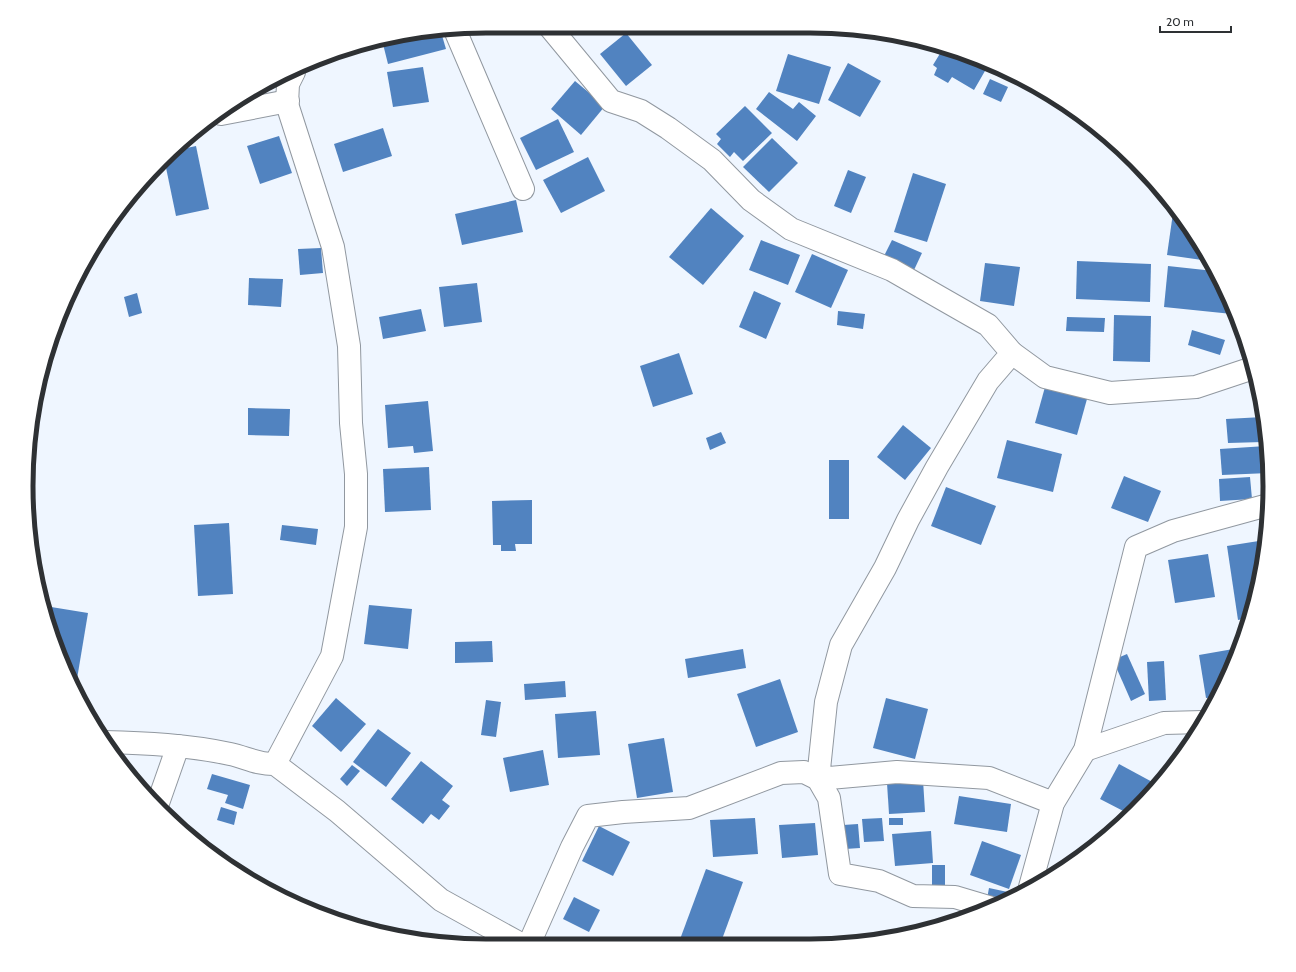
<svg xmlns="http://www.w3.org/2000/svg" width="1296" height="972" font-family="Cabin,sans-serif">
  <style>
    .building { fill: #5183c0 }
    .lines { fill: none; stroke-linecap: round; stroke-linejoin: round }
    .minor-casing { stroke: #9198a0; stroke-width: 24 }
    .minor { stroke: #fff; stroke-width: 22 }
    .rim { fill: none; stroke: #2e3134; stroke-width: 5 }
  </style>
  <rect width="100%" height="100%" fill="#eff6ff"/>
  <g class="building">
    <path d="M441,32L446,49L388,64L382,40Z"/>
    <path d="M626,33L652,65L626,86L600,54Z"/>
    <path d="M944,47L989,64L974,90L952,77L948,83L934,75L937,68L933,65Z"/>
    <path d="M788,54L831,67L819,104L776,91Z"/>
    <path d="M848,63L881,81L860,117L828,100Z"/>
    <path d="M423,67L429,102L393,107L387,72Z"/>
    <path d="M990,79L1008,87L1001,102L983,94Z"/>
    <path d="M575,81L605,106L581,135L551,109Z"/>
    <path d="M769,92L793,109L799,102L816,116L797,141L756,109Z"/>
    <path d="M745,106L772,133L743,161L734,152L730,157L717,144L721,139L716,134Z"/>
    <path d="M558,119L574,152L536,170L520,138Z"/>
    <path d="M383,128L392,156L343,172L334,144Z"/>
    <path d="M279,136L292,173L260,184L247,146Z"/>
    <path d="M772,138L798,163L769,192L743,167Z"/>
    <path d="M196,146L209,209L176,216L164,158L173,151Z"/>
    <path d="M588,157L605,191L561,213L543,180Z"/>
    <path d="M848,170L866,177L851,213L834,206Z"/>
    <path d="M913,173L946,184L927,242L894,232Z"/>
    <path d="M516,200L523,232L462,245L455,214Z"/>
    <path d="M711,208L744,236L703,285L669,257Z"/>
    <path d="M1173,213H1178L1192,230L1209,261L1167,255Z"/>
    <path d="M761,240L800,255L788,285L749,270Z"/>
    <path d="M892,240L922,253L914,270L884,256Z"/>
    <path d="M321,248L323,273L300,275L298,249Z"/>
    <path d="M812,254L848,270L831,308L795,292Z"/>
    <path d="M1077,261L1151,264L1150,302L1076,299Z"/>
    <path d="M985,263L1020,267L1014,306L980,301Z"/>
    <path d="M1168,266L1214,271L1233,306L1232,314L1164,307Z"/>
    <path d="M249,278L283,279L281,307L248,305Z"/>
    <path d="M477,283L482,322L444,327L439,287Z"/>
    <path d="M754,291L781,303L766,339L739,327Z"/>
    <path d="M137,293L142,313L129,317L124,297Z"/>
    <path d="M421,309L426,331L383,339L379,317Z"/>
    <path d="M838,311L865,314L863,329L837,325Z"/>
    <path d="M1114,315L1151,316L1150,362L1113,361Z"/>
    <path d="M1067,317L1105,318L1104,332L1066,331Z"/>
    <path d="M1192,330L1225,340L1220,355L1188,345Z"/>
    <path d="M679,353L693,394L653,407L640,366Z"/>
    <path d="M1045,387L1087,399L1077,435L1035,423Z"/>
    <path d="M428,401L433,451L414,453L413,446L388,448L385,405Z"/>
    <path d="M248,408L290,409L289,436L248,435Z"/>
    <path d="M1263,417L1265,432H1263V442L1228,443L1226,419Z"/>
    <path d="M903,425L931,448L905,480L877,457Z"/>
    <path d="M721,432L726,443L710,450L706,438Z"/>
    <path d="M1007,440L1062,454L1053,492L997,478Z"/>
    <path d="M1266,446L1269,473L1222,475L1220,449Z"/>
    <rect x="829" y="460" width="20" height="59"/>
    <path d="M429,467L431,510L385,512L383,469Z"/>
    <path d="M1124,476L1161,491L1148,522L1111,508Z"/>
    <path d="M1250,477L1252,499L1220,501L1219,479Z"/>
    <path d="M946,487L996,506L981,545L931,526Z"/>
    <path d="M532,500V544H515L516,551H501V545H493L492,501Z"/>
    <path d="M229,523L233,594L198,596L194,525Z"/>
    <path d="M282,525L318,529L316,545L280,540Z"/>
    <path d="M1265,540L1261,576L1248,618L1238,620L1227,546Z"/>
    <path d="M1208,554L1215,597L1175,603L1168,560Z"/>
    <path d="M369,605L412,609L408,649L364,644Z"/>
    <path d="M45,606L88,613L76,685L50,634Z"/>
    <path d="M492,641L493,662L455,663V642Z"/>
    <path d="M1239,648L1235,662L1216,697L1206,698L1199,655Z"/>
    <path d="M743,649L746,668L688,678L685,659Z"/>
    <path d="M1127,654L1145,694L1131,701L1113,660Z"/>
    <path d="M1164,661L1166,700L1149,701L1147,662Z"/>
    <path d="M780,679L798,732L756,747L737,694Z"/>
    <path d="M565,681L566,697L525,700L524,684Z"/>
    <path d="M336,698L366,724L341,752L312,726Z"/>
    <path d="M886,698L928,709L915,759L873,748Z"/>
    <path d="M486,700L501,702L496,737L481,735Z"/>
    <path d="M596,711L600,755L558,758L555,714Z"/>
    <path d="M378,729L411,753L386,787L353,762Z"/>
    <path d="M664,738L673,792L637,798L628,744Z"/>
    <path d="M543,750L549,785L510,792L503,758Z"/>
    <path d="M421,761L453,786L442,800L450,806L439,820L431,814L423,824L391,799Z"/>
    <path d="M1119,764L1156,784L1131,815L1100,799Z"/>
    <path d="M352,765L360,771L347,786L340,779Z"/>
    <path d="M212,774L250,785L243,809L225,803L228,795L207,789Z"/>
    <path d="M923,780L925,812L889,814L887,783Z"/>
    <path d="M959,796L1011,804L1007,832L954,824Z"/>
    <path d="M221,807L237,812L234,825L217,820Z"/>
    <path d="M755,818L758,854L713,857L710,820Z"/>
    <path d="M882,818L884,841L864,842L862,819Z"/>
    <rect x="889" y="818" width="14" height="7"/>
    <path d="M815,823L818,855L782,858L779,825Z"/>
    <path d="M858,824L860,848L845,849L843,825Z"/>
    <path d="M599,826L630,842L613,876L582,861Z"/>
    <path d="M931,831L933,863L895,866L892,834Z"/>
    <path d="M982,841L1021,855L1009,889L970,875Z"/>
    <rect x="932" y="865" width="13" height="21"/>
    <path d="M706,869L743,882L721,942H679Z"/>
    <path d="M989,888L1017,894L1003,902L987,899Z"/>
    <path d="M574,897L600,910L589,932L563,919Z"/>
  </g>
  <g class="lines">
    <g class="minor-casing">
      <g id="minor">
        <path d="M549,26L611,101L641,111L668,128L712,160L751,200L791,229L892,270L939,297L988,325L1012,353L988,381L937,467L908,520L885,568L841,645L826,702L818,779L897,772L989,778L1053,803"/>
        <path d="M455,30L523,189"/>
        <path d="M221,114L288,101"/>
        <path d="M1012,353L1045,377L1110,393L1196,387L1253,368"/>
        <path d="M104,742C146,743 188,745 230,754C245,757 259,765 275,764L337,811L441,900L517,942"/>
        <path d="M1085,750L1164,723L1203,722"/>
        <path d="M275,764L332,656L356,527V474L351,423L349,346L333,247L287,104L288,84L294,72"/>
        <path d="M158,803L178,746"/>
        <path d="M1030,887L1053,803L1085,750L1136,547L1173,531L1268,505"/>
        <path d="M530,942L572,847L588,816L623,812L689,808L781,773L804,772L818,779L829,798L840,874L879,881L913,896L955,897L992,908"/>
      </g>
    </g>
    <use href="#minor" class="minor"/>
  </g>
  <path d="M0 0H1296V972H0ZM486 33H810A453 453 0 0 1 1263 486V486A453 453 0 0 1 810 939H486A453 453 0 0 1 33 486V486A453 453 0 0 1 486 33Z" fill="#fff" fill-rule="evenodd"/>
  <path class="rim" d="M486 33H810A453 453 0 0 1 1263 486V486A453 453 0 0 1 810 939H486A453 453 0 0 1 33 486V486A453 453 0 0 1 486 33Z"/>
  <path d="M1160 26v6h71v-6" fill="none" stroke="#2e3134" stroke-width="2"/>
  <text x="1166" y="26" font-size="12" fill="#2e3134" stroke="#ffffff" stroke-width="3" paint-order="stroke">20 m</text>
</svg>
